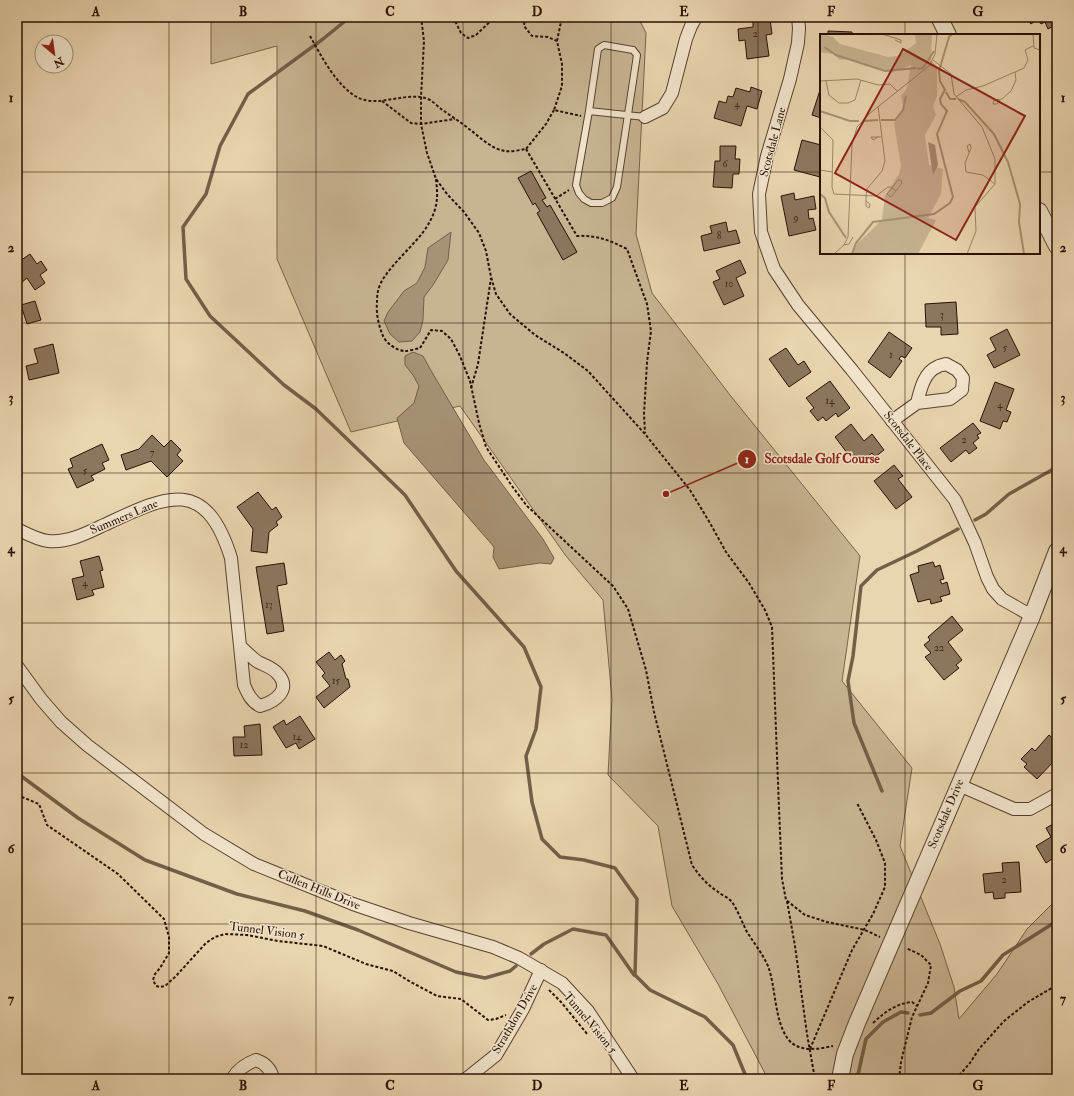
<svg xmlns="http://www.w3.org/2000/svg" width="1074" height="1096" font-family="'IM FELL Double Pica',serif">
  <style>
    .green { fill: #c8b492; stroke: #78624c }
    .water { fill: #a79275; stroke: #745e48 }
    .lines { fill: none; stroke-linecap: round; stroke-linejoin: round }
    .stream { stroke: #745e48; stroke-width: 3.5 }
    .building { fill: #8c765d; stroke: #281005 }
    .service-casing { stroke: #584130; stroke-width: 8 }
    .minor-casing { stroke: #584130; stroke-width: 14 }
    .tertiary-casing { stroke: #584130; stroke-width: 18 }
    .path { stroke: #281005; stroke-width: 2; stroke-dasharray: 3 2; stroke-linecap: butt }
    .service { stroke: #f1e4cb; stroke-width: 6 }
    .minor { stroke: #f1e4cb; stroke-width: 12 }
    .tertiary { stroke: #f1e4cb; stroke-width: 16 }
    .grid { fill: none; stroke: #281005; stroke-width: 1; stroke-opacity: 0.55 }
    .labels { text-anchor: middle; dominant-baseline: central; stroke-width: 3; stroke-linejoin: round; paint-order: stroke }
    .number-label { font-size: 10px; fill: #412a1b }
    .street-label { font-size: 12px; fill: #281005; stroke: #f1e4cb }
    .inset-river { fill: none; stroke: #a79275; stroke-width: 2 }
    .inset-road { fill: none; stroke: #9c866b; stroke-width: 1 }
    .view { fill: #8f2418; fill-opacity: 0.15; stroke: #8f2418; stroke-width: 2 }
    .inset-edge { fill: none; stroke: #281005; stroke-width: 2 }
    .leader { fill: none; stroke: #8f2418; stroke-width: 1.5 }
    .callout-dot { fill: #8f2418; stroke: #f1e4cb; stroke-width: 1.5 }
    .mark-label { font-size: 12px; text-anchor: middle; font-weight: bold; fill: #fff }
    .callout-label { font-size: 13px; text-anchor: middle; font-weight: bold; fill: #8f2418; stroke: #f1e4cb; stroke-width: 3; stroke-linejoin: round; paint-order: stroke }
    .neatline { fill: none; stroke: #281005; stroke-width: 1.5 }
    .grid-label { font-size: 13px; text-anchor: middle; font-weight: bold; fill: #281005 }
  </style>
  <rect width="100%" height="100%" fill="#e9d5af"/>
  <filter id="stains"><feTurbulence type="fractalNoise" baseFrequency=".005" numOctaves="4"/><feColorMatrix values="0 0 0 0 .2 0 0 0 0 .09 0 0 0 0 .02 0 0 0 .5 -.17"/></filter>
  <radialGradient id="worn" r=".72"><stop offset=".6" stop-color="#630" stop-opacity="0"/><stop offset="1" stop-color="#630" stop-opacity=".3"/></radialGradient>
  <path class="green" d="M211,17H638L646,33L636,234L652,293L730,395L860,556L842,681L912,768L900,846L940,944L954,987L959,1019L997,974L1027,929L1057,899V1079H768L718,984L672,906L658,826L608,775L612,699L603,600L566,556L460,406L351,432L277,259V46L211,64Z"/>
  <g class="water">
    <path d="M451,232L448,260L433,285L424,297L423,320L420,332L412,341L399,342L390,334L384,321L388,312L404,291L417,283L425,267L428,248Z"/>
    <path d="M413,352L423,356L430,369L484,460L543,539L554,558L551,564L540,563L499,569L493,557L494,547L404,443L397,418L414,403L419,386L413,375L405,365V356Z"/>
  </g>
  <g class="lines">
    <g class="stream">
      <path d="M350,17L323,39L248,94L220,146L206,194L183,227L186,279L210,316L284,385L316,409L405,495L456,571L524,647L541,687L536,729L526,756L532,802L542,839L560,857L584,860L615,868L637,899L635,975L650,990L705,1017L733,1045L747,1079"/>
      <path d="M975,520L986,514L1009,494L1057,467"/>
      <path d="M17,773L78,818L145,860L237,894L305,911L358,930L456,972L485,978L510,971L516,966"/>
      <path d="M882,791L854,723L848,681L853,656L861,586L877,570L917,551L958,529"/>
      <path d="M531,954L544,944L573,929L606,935L634,975"/>
      <path d="M920,1015L931,1013L960,991L981,981L1003,955L1057,921"/>
      <path d="M857,1079L866,1039L883,1022L901,1012L908,1013"/>
    </g>
  </g>
  <g class="building">
    <path d="M1029,17H1057V24L1048,29L1045,22L1041,24L1038,19L1031,24L1027,18Z"/>
    <path d="M770,19L772,34L766,35L769,56L747,59L745,40L739,41L738,29L753,27V22Z"/>
    <path d="M828,31L852,32V35H828Z"/>
    <path d="M751,87L762,91L757,109L747,106L741,126L714,118L719,101L726,103L728,96L733,97L736,88L750,92Z"/>
    <path d="M821,87V118L812,115Z"/>
    <path d="M802,140L821,145V172L820,177L794,170Z"/>
    <path d="M720,146H736L735,159H740L739,174H733L732,188L713,187L715,161H720Z"/>
    <path d="M531,171L546,198L542,200L547,207L550,205L577,252L563,260L537,213L540,211L535,203L533,205L518,178Z"/>
    <path d="M794,193L795,200L814,196L816,209L808,210L809,219L813,218L816,230L789,236L781,196Z"/>
    <path d="M726,222L728,232L736,230L740,243L704,251L701,236L712,233L710,226Z"/>
    <path d="M30,254L37,264L41,261L47,270L40,275L45,283L35,290L27,278L21,283L17,277L21,273L17,268V263Z"/>
    <path d="M740,260L746,273L736,278L744,296L724,305L713,282L720,279L716,271Z"/>
    <path d="M35,301L41,320L27,324L21,305Z"/>
    <path d="M956,302L958,334L941,335V327H926L925,304Z"/>
    <path d="M1007,329L1020,355L994,368L987,355L996,350L990,338Z"/>
    <path d="M889,332L912,348L905,358L901,356L899,359L902,361L890,378L868,362Z"/>
    <path d="M53,344L59,373L29,380L26,366L38,363L34,349Z"/>
    <path d="M786,348L798,365L804,361L811,372L789,387L769,359Z"/>
    <path d="M830,381L850,408L838,417L836,413L826,421L823,417L818,421L810,411L814,408L806,398Z"/>
    <path d="M995,382L1014,389L1006,410L1011,412L1007,422L1003,421L1000,429L980,421Z"/>
    <path d="M973,423L981,433L977,435L979,438L973,443L977,448L969,454L966,450L951,462L940,448Z"/>
    <path d="M851,424L864,441L872,434L884,450L875,457L872,453L861,462L855,455L851,458L835,437Z"/>
    <path d="M152,435L164,447L171,440L181,450L177,455L183,461L167,477L151,461L126,470L121,455L139,449Z"/>
    <path d="M102,444L109,460L102,463L105,469L91,476L94,480L77,488L68,469L73,467L70,459Z"/>
    <path d="M894,465L903,476L898,479L912,497L896,509L874,481Z"/>
    <path d="M258,492L272,510L276,507L282,517L276,522L278,525L269,532L267,553L251,551L253,529L237,507Z"/>
    <path d="M99,556L103,570L100,571L104,587L92,590L94,595L77,600L72,579L84,576L80,561Z"/>
    <path d="M933,562L935,567L940,565L944,579L940,580L942,584L947,582L950,594L940,597L942,601L931,604L930,599L918,602L910,575L919,572L918,566Z"/>
    <path d="M284,563L287,584L277,586L284,631L267,634L256,567Z"/>
    <path d="M952,616L963,630L948,642L962,660L956,665L959,668L944,680L925,657L931,653L924,645L930,640L928,637Z"/>
    <path d="M329,652L335,660L341,655L345,661L342,664L346,679H348L350,687L324,708L316,697L330,686L322,676L325,673L316,662Z"/>
    <path d="M300,716L315,739L299,749L296,743L286,748L273,727L284,720L286,725Z"/>
    <path d="M260,724L262,755L234,756L233,737H245L244,726Z"/>
    <path d="M1049,735L1057,742V761L1055,760L1037,779L1024,767L1027,764L1021,759L1032,748L1035,751Z"/>
    <path d="M1057,822V868L1052,859L1046,863L1036,846L1051,837L1046,828Z"/>
    <path d="M1019,862L1021,892L1005,893V898L994,899L993,892L985,893L983,874L1003,872L1002,863Z"/>
  </g>
  <g class="lines">
    <g class="service-casing">
      <path id="service" d="M589,111L598,49L604,45L633,50L637,55L617,187L612,198L602,203H591L584,199L579,193L576,185L589,111L645,117"/>
    </g>
    <g class="minor-casing">
      <g id="minor">
        <path d="M798,17L799,28L798,43L790,79L767,156L759,194L761,232L774,269L798,305L852,370L955,500L975,543L987,577L993,589L1002,599L1032,616"/>
        <path d="M645,117L663,108L672,93L686,39L691,26L696,17"/>
        <path d="M892,421L917,403L950,399L962,390L963,378L957,370L946,364C943,365 939,365 937,367C924,372 920,391 917,403"/>
        <path d="M17,529C27,534 38,540 48,541C68,543 87,533 104,525C166,496 205,475 231,558L244,685C248,694 251,701 260,706C275,702 293,689 277,673C273,668 264,665 258,662C252,658 246,652 241,647"/>
        <path d="M17,666L41,699L61,722L87,745L204,834L254,864L353,904L409,923L493,947L519,958L562,983L588,1011L633,1079"/>
        <path d="M959,785L1014,809H1030L1057,794"/>
        <path d="M232,1079C238,1069 245,1064 256,1060C265,1063 271,1069 273,1079"/>
        <path d="M466,1079L496,1055L523,1009L541,970"/>
      </g>
    </g>
    <g class="tertiary-casing">
      <g id="tertiary">
        <path d="M939,17L948,35"/>
        <path d="M1039,211L1057,246"/>
        <path d="M840,1079L845,1054L857,1023L1032,616L1057,551"/>
      </g>
    </g>
    <g class="path">
      <path d="M421,17L424,41L421,97V124L427,153L436,179L447,194L464,212L479,233L486,251L491,277L496,294L510,314L535,335L564,353L588,371L645,434L690,490L710,523L726,552L749,583L765,610L772,627L779,808L782,879L786,900L805,915L827,922L865,930L880,937"/>
      <path d="M453,17L461,33L468,38L476,35L495,17"/>
      <path d="M525,17L524,26L532,36L548,37L557,41L562,64V86L554,110L581,116"/>
      <path d="M310,36C322,57 334,82 355,96C377,110 408,89 430,100C435,103 439,108 444,111C452,117 461,122 469,129C480,137 491,149 505,151C511,152 520,150 526,149L546,124L554,110"/>
      <path d="M557,41L562,17"/>
      <path d="M382,101L411,123L421,124L455,119"/>
      <path d="M526,149L577,236C597,235 609,240 627,249L647,304L651,331L647,362L644,414L645,433"/>
      <path d="M436,179C438,197 438,207 429,223C418,244 382,270 378,291C377,295 377,300 377,303C376,315 379,326 383,336C386,343 397,351 405,351C409,351 415,349 420,348L431,330L442,331L451,339L460,356L470,381L479,423L486,447L512,486L527,506L613,586L628,609L646,670L654,712L692,865C699,875 706,884 717,891C721,895 728,897 732,902C738,911 742,922 747,932C754,943 762,953 768,966C776,987 774,1020 788,1039C799,1053 818,1049 833,1046"/>
      <path d="M555,199L569,190"/>
      <path d="M471,388L478,364L491,278"/>
      <path d="M17,795L39,804L47,825L118,874L164,919L169,937V953L160,968L155,974L153,980L156,986L160,987L165,986L176,976L206,943L215,937L225,934L247,935L278,941L323,946L366,964L393,971L409,981L437,996L461,999L488,1020L496,1019L506,1015"/>
      <path d="M787,901L795,946L807,1034L815,1079"/>
      <path d="M549,990L561,1002L588,1035"/>
      <path d="M873,1023C885,1012 895,1004 912,1002L917,1006"/>
      <path d="M810,1049L852,950L873,914L885,887V863L876,840L857,803"/>
      <path d="M899,1079L901,1062L912,1017L928,983L931,965L921,955L906,948"/>
      <path d="M956,1079L970,1063L979,1049L1004,1021L1028,1002L1057,985"/>
    </g>
    <use href="#service" class="service"/>
    <use href="#minor" class="minor"/>
    <use href="#tertiary" class="tertiary"/>
  </g>
  <path class="grid" d="M169,17V1079M316,17V1079M463,17V1079M611,17V1079M758,17V1079M905,17V35M17,172H821M1039,172H1057M905,253V1079M17,323H1057M17,473H1057M17,623H1057M17,773H1057M17,924H1057"/>
  <g class="labels">
    <g class="number-label">
      <text x="755" y="34">2</text>
      <text x="737" y="104">4</text>
      <text x="725" y="164">6</text>
      <text x="796" y="218">9</text>
      <text x="719" y="236">8</text>
      <text x="729" y="284">10</text>
      <text x="942" y="315">3</text>
      <text x="1005" y="348">5</text>
      <text x="891" y="355">1</text>
      <text x="830" y="401">14</text>
      <text x="1000" y="405">4</text>
      <text x="964" y="440">2</text>
      <text x="152" y="453">7</text>
      <text x="85" y="471">5</text>
      <text x="85" y="583">4</text>
      <text x="269" y="605">13</text>
      <text x="939" y="648">22</text>
      <text x="336" y="681">15</text>
      <text x="297" y="737">14</text>
      <text x="244" y="745">12</text>
      <text x="1004" y="880">2</text>
    </g>
    <g class="street-label">
      <text transform="translate(773 142) rotate(-75)">Scotsdale Lane</text>
      <text transform="translate(908 441) rotate(52)">Scotsdale Place</text>
      <text transform="translate(124 517) rotate(-23)">Summers Lane</text>
      <text transform="translate(946 814) rotate(-67)">Scotsdale Drive</text>
      <text transform="translate(319 890) rotate(22)">Cullen Hills Drive</text>
      <text transform="translate(267 931) rotate(7)">Tunnel Vision 5</text>
      <text transform="translate(515 1019) rotate(-60)">Strathdon Drive</text>
      <text transform="translate(590 1023) rotate(50)">Tunnel Vision 5</text>
    </g>
  </g>
  <g transform="translate(820 34)">
    <rect width="220" height="220" fill="#e9d5af"/>
    <path d="M0,0L13,3L20,10L68,23L79,22L96,9L95,0H112L111,26L117,33V62L113,72L116,81L105,101L109,131L123,135L121,160L108,184L116,186L98,220H32L37,210L62,186L65,162L79,140L81,132L74,89L84,76L81,62L87,54L91,31L71,39L29,25L20,26L13,20L0,18Z" fill="#c8b492"/>
    <path d="M108,108L115,111L118,131L113,141Z" fill="#a79275"/>
    <path class="inset-river" d="M4,13L16,21L65,37L96,34M97,35L103,34L114,17M126,58L130,65H136M138,65L145,68L174,100L188,128L200,170L199,188L204,220M0,77L30,87H39M61,86H75L83,76L86,62M43,87L58,86M0,160L5,164L9,178L26,204M32,220L36,209L53,188L114,180L130,169L133,163L117,100L127,77L121,70L120,65L125,56L120,47L119,37L129,3L132,0"/>
    <path class="inset-road" d="M62,0L81,6V9L75,6M213,0L214,14L220,16M113,26L131,40L134,60L162,93L175,125V150L155,173L156,197L147,220M0,47L37,45L58,51L70,50L77,57M6,47L9,61L19,69H28L35,66L41,46M136,63L146,56L163,52L204,34L208,26L205,16L213,12M180,66L177,70H173L174,66L182,65L191,57L196,46L195,38M0,93L13,106L12,153L14,160L56,162L68,153H70L72,154L76,157L82,149L81,146H78L72,154L67,160L68,161L71,163L76,157M58,103L53,106L51,103H61M149,118L147,112L150,110L151,114L145,129L146,138L163,141L175,150M0,136L13,138M46,167L50,170L49,174L46,172V162L47,155L62,137L65,127L58,72M24,211L29,210L33,203M14,220L24,211L28,203L32,111L37,93L49,80L109,32L115,20L117,0"/>
    <path class="view" d="M83,15L205,82L136,206L15,139Z"/>
    <rect width="220" height="220" class="inset-edge"/>
  </g>
  <path class="leader" d="M666 494L747 459"/>
  <g class="callout-dot">
    <circle cx="666" cy="494" r="4"/>
    <circle cx="747" cy="459" r="10"/>
  </g>
  <g class="mark-label">
    <text x="747" y="463">1</text>
  </g>
  <g class="callout-label">
    <text x="822" y="463">Scotsdale Golf Course</text>
  </g>
  <rect width="1074" height="1096" fill="none" stroke="#e9d5af" stroke-width="44"/>
  <g transform="translate(54 54) rotate(151)"><circle r="19" fill="#f1e4cb" stroke="#a18f7c"/>
  <path d="M0-3L7 15L0 10L-7 15Z" fill="#8f2418"/>
  <text y="-6" font-size="11" font-weight="bold" text-anchor="middle" fill="#281005">N</text>
  </g>
  <rect x="22" y="22" width="1030" height="1052" class="neatline"/>
  <g class="grid-label">
    <text x="96" y="16">A</text>
    <text x="243" y="16">B</text>
    <text x="390" y="16">C</text>
    <text x="537" y="16">D</text>
    <text x="684" y="16">E</text>
    <text x="831" y="16">F</text>
    <text x="978" y="16">G</text>
    <text x="11" y="102">1</text>
    <text x="1063" y="102">1</text>
    <text x="11" y="252">2</text>
    <text x="1063" y="252">2</text>
    <text x="11" y="402">3</text>
    <text x="1063" y="402">3</text>
    <text x="11" y="553">4</text>
    <text x="1063" y="553">4</text>
    <text x="11" y="703">5</text>
    <text x="1063" y="703">5</text>
    <text x="11" y="853">6</text>
    <text x="1063" y="853">6</text>
    <text x="11" y="1003">7</text>
    <text x="1063" y="1003">7</text>
    <text x="96" y="1090">A</text>
    <text x="243" y="1090">B</text>
    <text x="390" y="1090">C</text>
    <text x="537" y="1090">D</text>
    <text x="684" y="1090">E</text>
    <text x="831" y="1090">F</text>
    <text x="978" y="1090">G</text>
  </g>
  <rect width="100%" height="100%" filter="url(#stains)"/>
  <rect width="100%" height="100%" fill="url(#worn)"/>
</svg>
